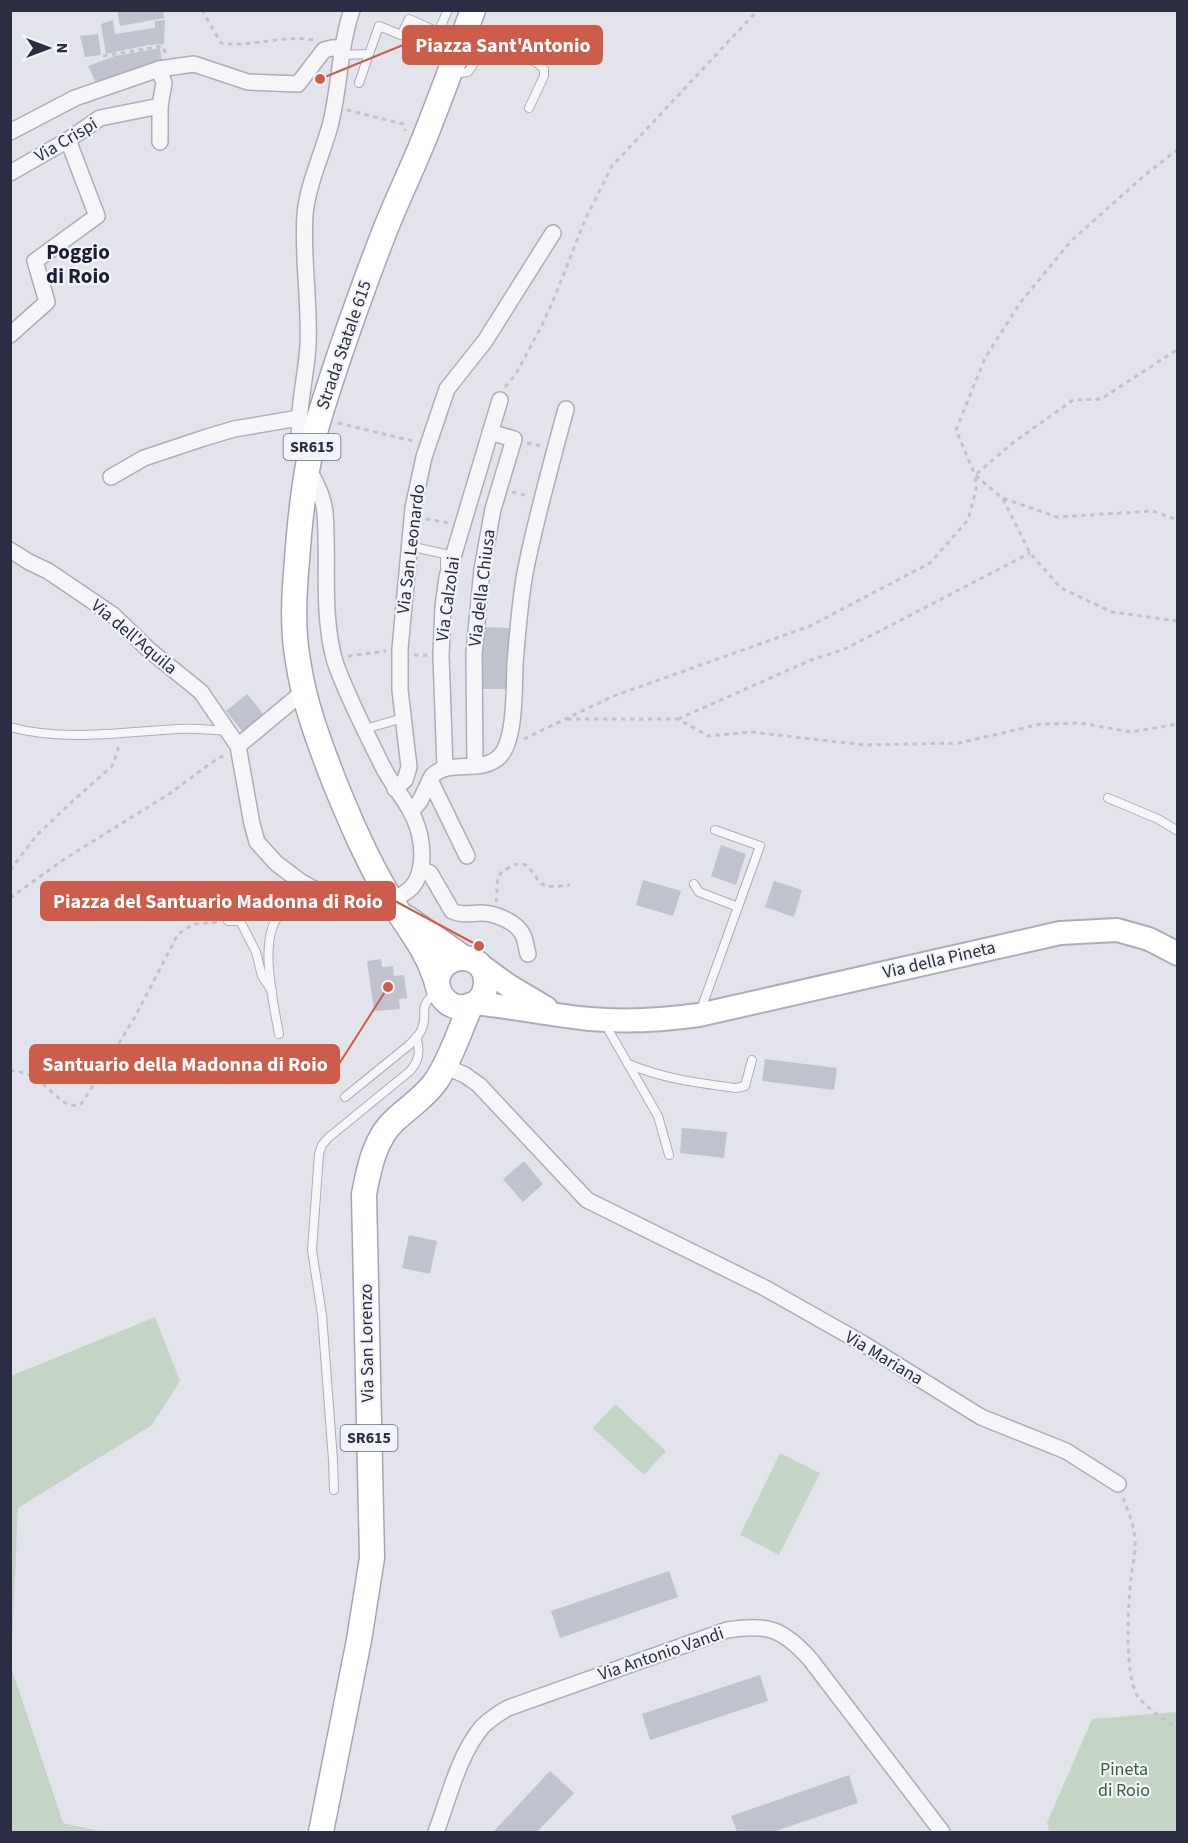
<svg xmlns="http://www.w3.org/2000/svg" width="1188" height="1843" font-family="'Source Sans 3',sans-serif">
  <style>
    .green { fill: #c4d5c5 }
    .building { fill: #c0c2ce }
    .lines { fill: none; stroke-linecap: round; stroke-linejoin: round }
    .lane-casing { stroke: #acadb9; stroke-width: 10 }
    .street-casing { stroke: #acadb9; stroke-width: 18 }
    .secondary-casing { stroke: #acadb9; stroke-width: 26 }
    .primary-casing { stroke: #a3a5b7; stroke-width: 27 }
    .path { stroke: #c1c2ca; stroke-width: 3; stroke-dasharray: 4.5 4.5; stroke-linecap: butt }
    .lane { stroke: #f6f6f9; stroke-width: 8 }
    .street { stroke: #f6f6f9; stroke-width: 15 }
    .secondary { stroke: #fff; stroke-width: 22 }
    .primary { stroke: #fff; stroke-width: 24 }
    .labels { text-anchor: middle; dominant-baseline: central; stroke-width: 4.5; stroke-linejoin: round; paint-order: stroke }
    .shield { fill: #f3f4f8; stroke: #676979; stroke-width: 1.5 }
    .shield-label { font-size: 16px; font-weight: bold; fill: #2b2d43 }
    .street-label { font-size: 18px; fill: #2b2d43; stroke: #f3f4f8 }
    .park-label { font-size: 18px; fill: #385f3c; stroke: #f3f4f8 }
    .quarter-label { font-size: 21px; font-weight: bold; fill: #1d1e34; stroke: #f3f4f8 }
    .leader { fill: none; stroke: #cd5d4b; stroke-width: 2 }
    .callout-dot { fill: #cd5d4b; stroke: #f3f4f8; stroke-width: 2 }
    .callout { fill: #cd5d4b; stroke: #cd5d4b; stroke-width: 2 }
    .callout-label { font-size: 20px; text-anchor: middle; font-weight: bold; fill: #fff }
  </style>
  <rect width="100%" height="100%" fill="#e3e4eb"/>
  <g class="green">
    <path d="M155,1317L180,1381L152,1425L18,1508L11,1667L63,1823L104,1832H11V1376Z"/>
    <path d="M615,1404L666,1451L644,1475L593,1428Z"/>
    <path d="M780,1453L820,1473L779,1555L740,1535Z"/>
    <path d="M1177,1712V1832H1049L1047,1823L1092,1719Z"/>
  </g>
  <g class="building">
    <path d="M117,10H163L164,18L120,26Z"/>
    <path d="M113,20L115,34L155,28V21L165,20L164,44L148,45L106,54L101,24Z"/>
    <path d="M98,34L101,55L85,57L80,36Z"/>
    <path d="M160,48L162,63L97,85L88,66L115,56Z"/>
    <path d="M483,627L511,628L509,689H481Z"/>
    <path d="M247,694L264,715L243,732L226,711Z"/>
    <path d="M721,845L746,854L736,885L711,876Z"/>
    <path d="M643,880L681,891L673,916L636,905Z"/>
    <path d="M774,881L802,890L794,917L765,907Z"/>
    <path d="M381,959L382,967L393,966L394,976L404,975L407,998L399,999L400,1009L374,1011L367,961Z"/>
    <path d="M765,1059L837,1068L834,1090L762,1081Z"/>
    <path d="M682,1128L727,1132L724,1158L680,1153Z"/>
    <path d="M524,1161L543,1184L523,1202L503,1179Z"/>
    <path d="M409,1235L437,1241L430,1274L402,1268Z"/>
    <path d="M669,1571L678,1597L560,1638L551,1611Z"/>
    <path d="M760,1675L768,1701L650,1740L642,1714Z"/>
    <path d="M550,1771L574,1793L537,1832H493Z"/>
    <path d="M849,1775L858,1803L773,1832H737L731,1816Z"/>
  </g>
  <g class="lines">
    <g class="lane-casing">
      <g id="lane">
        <path d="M341,55L369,54L379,26L401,35L409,19L438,32L448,10"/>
        <path d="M454,71L460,73L468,72L488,42L496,41L537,63L544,69V76L529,108"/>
        <path d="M359,83L369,54"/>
        <path d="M409,546L445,554V567"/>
        <path d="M10,727C64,742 123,732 177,729C194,728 211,730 228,731"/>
        <path d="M365,729L403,718"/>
        <path d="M1108,798L1158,819L1178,831"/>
        <path d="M694,884L699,892L738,907"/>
        <path d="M228,921H240L256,952L262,976L272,991"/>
        <path d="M700,1012L760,846L715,830"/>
        <path d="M605,1024L658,1116L669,1155"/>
        <path d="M279,1034C274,1005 255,929 285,910C299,902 316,908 333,896"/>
        <path d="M628,1064C665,1079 697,1083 736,1088L745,1086L752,1060"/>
        <path d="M345,1097L408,1046C412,1042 418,1037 421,1031C430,1013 415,1008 437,992"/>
        <path d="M334,1490L333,1460L322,1315L312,1250L319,1154L322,1145L328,1138L410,1071C419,1061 421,1051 416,1037"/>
      </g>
    </g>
    <g class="street-casing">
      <g id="street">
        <path d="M352,10C339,48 340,88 330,126C322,155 308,184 305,214C302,257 310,302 308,346C306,378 297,408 300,441C302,467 323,486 325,513C329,563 321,612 335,662C347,696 367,735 383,767C392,785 406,800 414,818C423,838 427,871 411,888C405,894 398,897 391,900"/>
        <path d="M159,69L164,83L160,106V142"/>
        <path d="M10,132L75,98L159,69L194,64L248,82L298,84L324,50L332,48H342"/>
        <path d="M10,173L68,140L100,118L160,106"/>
        <path d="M10,335L47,302L35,261L97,216L68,140"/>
        <path d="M111,477L144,458L204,438L234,429L299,418"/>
        <path d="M10,550L29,562L48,571L113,615L148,649L201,692L238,746L252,824L257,842L276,863L301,882L318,891L334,895L355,897L387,895"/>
        <path d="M238,746L303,692"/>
        <path d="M475,766L474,653L482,569L493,509L514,439L490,432"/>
        <path d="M445,768L441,656L443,607L447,577L500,400"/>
        <path d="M430,780L467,856"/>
        <path d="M395,789L405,780L409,767L400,690V649L413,508L424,457L447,389L485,341L553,233"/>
        <path d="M411,812L420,801L432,776C450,758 482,775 500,756C516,739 514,686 515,663C518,630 520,595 527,563C538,511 552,460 566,409"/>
        <path d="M420,869L430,873L452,911C461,916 471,913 481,913C495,913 517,922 523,935C526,941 526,948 528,954"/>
        <path d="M444,1066L465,1075L479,1085L587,1200L765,1288L862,1343L981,1417L1066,1451L1118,1484"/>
        <path d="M436,1832C449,1798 458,1756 482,1727C490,1719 499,1713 508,1708L727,1630C768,1624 782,1628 810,1659L942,1832"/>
      </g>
    </g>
    <g class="secondary-casing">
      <g id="secondary">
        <path d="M480,965L509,986L546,1008"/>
        <path d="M475,1003C513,1007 551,1015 589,1019C625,1022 663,1020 699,1015L1060,933L1117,930L1149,939L1178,954"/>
      </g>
    </g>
    <g class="primary-casing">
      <g id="primary">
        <path d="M407,918L464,958"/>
        <path d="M437,983C439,950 485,950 486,981C486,985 485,989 484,993C477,1009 455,1012 444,999C438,993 438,985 435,977C432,968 428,959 423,950C412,931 399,914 388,895C366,858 350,820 334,781C319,742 304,703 298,661C292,628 294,594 297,560C300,518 304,477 314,436C323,403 334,371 345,339C357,305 369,271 382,238C394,206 409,176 422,144C440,100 456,55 473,10"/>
        <path d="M321,1832L359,1640L372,1558L364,1194C369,1168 375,1137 396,1119C410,1106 425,1097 436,1081C451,1059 460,1029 471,1005"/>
      </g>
    </g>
    <g class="path">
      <path d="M202,10L221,43C252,48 283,34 314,40"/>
      <path d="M103,56L162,46L167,55"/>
      <path d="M347,110L403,124L405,127V131"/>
      <path d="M1178,149L1145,175L1071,241L1020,303L985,358L956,430L975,475L1002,498L1057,517L1153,511L1178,520"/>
      <path d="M505,387L516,374L542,325L553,301L585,220L612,166L758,10"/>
      <path d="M338,423L413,441"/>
      <path d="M527,443L541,446"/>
      <path d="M512,492L529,496"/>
      <path d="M1003,499L1030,553L1061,588L1112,612L1178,621"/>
      <path d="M426,519L449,523"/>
      <path d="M414,655H428"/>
      <path d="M348,656L386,651"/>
      <path d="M567,719H678L708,736L751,732L865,745L959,743L1041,724L1080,723L1131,732L1178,724"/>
      <path d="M678,719L811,660L845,649L1030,553"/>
      <path d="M524,739L611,697L810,626L930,563L968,520L976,490L975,475L1014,442L1073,400L1101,399L1178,349"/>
      <path d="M10,870L37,835L75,799L112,766L118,750V744"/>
      <path d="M10,898L66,858L169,794L211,763L226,754"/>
      <path d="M496,902C498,894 496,885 498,878C500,872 504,871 508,868C532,853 532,882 546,886C553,887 563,886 570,885"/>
      <path d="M10,1070C20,1072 30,1074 38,1080C51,1088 66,1113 82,1103L135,1017L178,934L193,924L219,922"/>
      <path d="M1123,1498C1129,1513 1136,1530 1135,1546C1135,1557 1132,1568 1131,1578C1128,1605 1124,1675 1138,1697C1146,1707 1166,1722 1178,1728"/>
    </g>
    <use href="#lane" class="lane"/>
    <use href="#street" class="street"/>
    <use href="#secondary" class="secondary"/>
    <use href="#primary" class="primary"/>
  </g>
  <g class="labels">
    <g class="shield">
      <rect x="283.5" y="434" width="57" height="26" rx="4.5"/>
      <rect x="340.5" y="1425" width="57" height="26" rx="4.5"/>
    </g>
    <g class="shield-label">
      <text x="312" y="447">SR615</text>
      <text x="369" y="1438">SR615</text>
    </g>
    <g class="street-label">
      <text transform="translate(66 140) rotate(-31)">Via Crispi</text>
      <text transform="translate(344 345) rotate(-71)">Strada Statale 615</text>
      <text transform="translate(411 549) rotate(-83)">Via San Leonardo</text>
      <text transform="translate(482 588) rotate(-83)">Via della Chiusa</text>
      <text transform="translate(448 599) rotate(-82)">Via Calzolai</text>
      <text transform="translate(134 637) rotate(40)">Via dell'Aquila</text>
      <text transform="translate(939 960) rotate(-13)">Via della Pineta</text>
      <text transform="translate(367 1343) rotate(-91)">Via San Lorenzo</text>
      <text transform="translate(884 1358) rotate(31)">Via Mariana</text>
      <text transform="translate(661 1654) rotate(-19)">Via Antonio Vandi</text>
    </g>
    <g class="park-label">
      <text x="1124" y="1769">Pineta<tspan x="1124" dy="21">di Roio</tspan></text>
    </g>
    <g class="quarter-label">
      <text x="78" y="252">Poggio<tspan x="78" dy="24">di Roio</tspan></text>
    </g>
  </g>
  <path class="leader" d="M320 79L403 45M479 946L395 901M388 987L339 1064"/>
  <g class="callout-dot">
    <circle cx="320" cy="79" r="6"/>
    <circle cx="479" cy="946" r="6"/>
    <circle cx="388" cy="987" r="6"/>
  </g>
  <g class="callout">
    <rect x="403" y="26" width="199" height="38" rx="6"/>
    <rect x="41" y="882" width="354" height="38" rx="6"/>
    <rect x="30" y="1045" width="309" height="38" rx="6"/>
  </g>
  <g class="callout-label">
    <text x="503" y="52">Piazza Sant'Antonio</text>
    <text x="218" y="908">Piazza del Santuario Madonna di Roio</text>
    <text x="185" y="1071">Santuario della Madonna di Roio</text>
  </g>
  <rect width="1188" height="1843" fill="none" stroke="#2b2d43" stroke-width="24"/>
  <g transform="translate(48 48) rotate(90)" stroke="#f3f4f8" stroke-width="4.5" paint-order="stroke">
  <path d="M0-4.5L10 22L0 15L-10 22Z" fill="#2b2d43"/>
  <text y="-9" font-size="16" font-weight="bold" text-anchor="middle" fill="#2b2d43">N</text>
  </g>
</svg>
